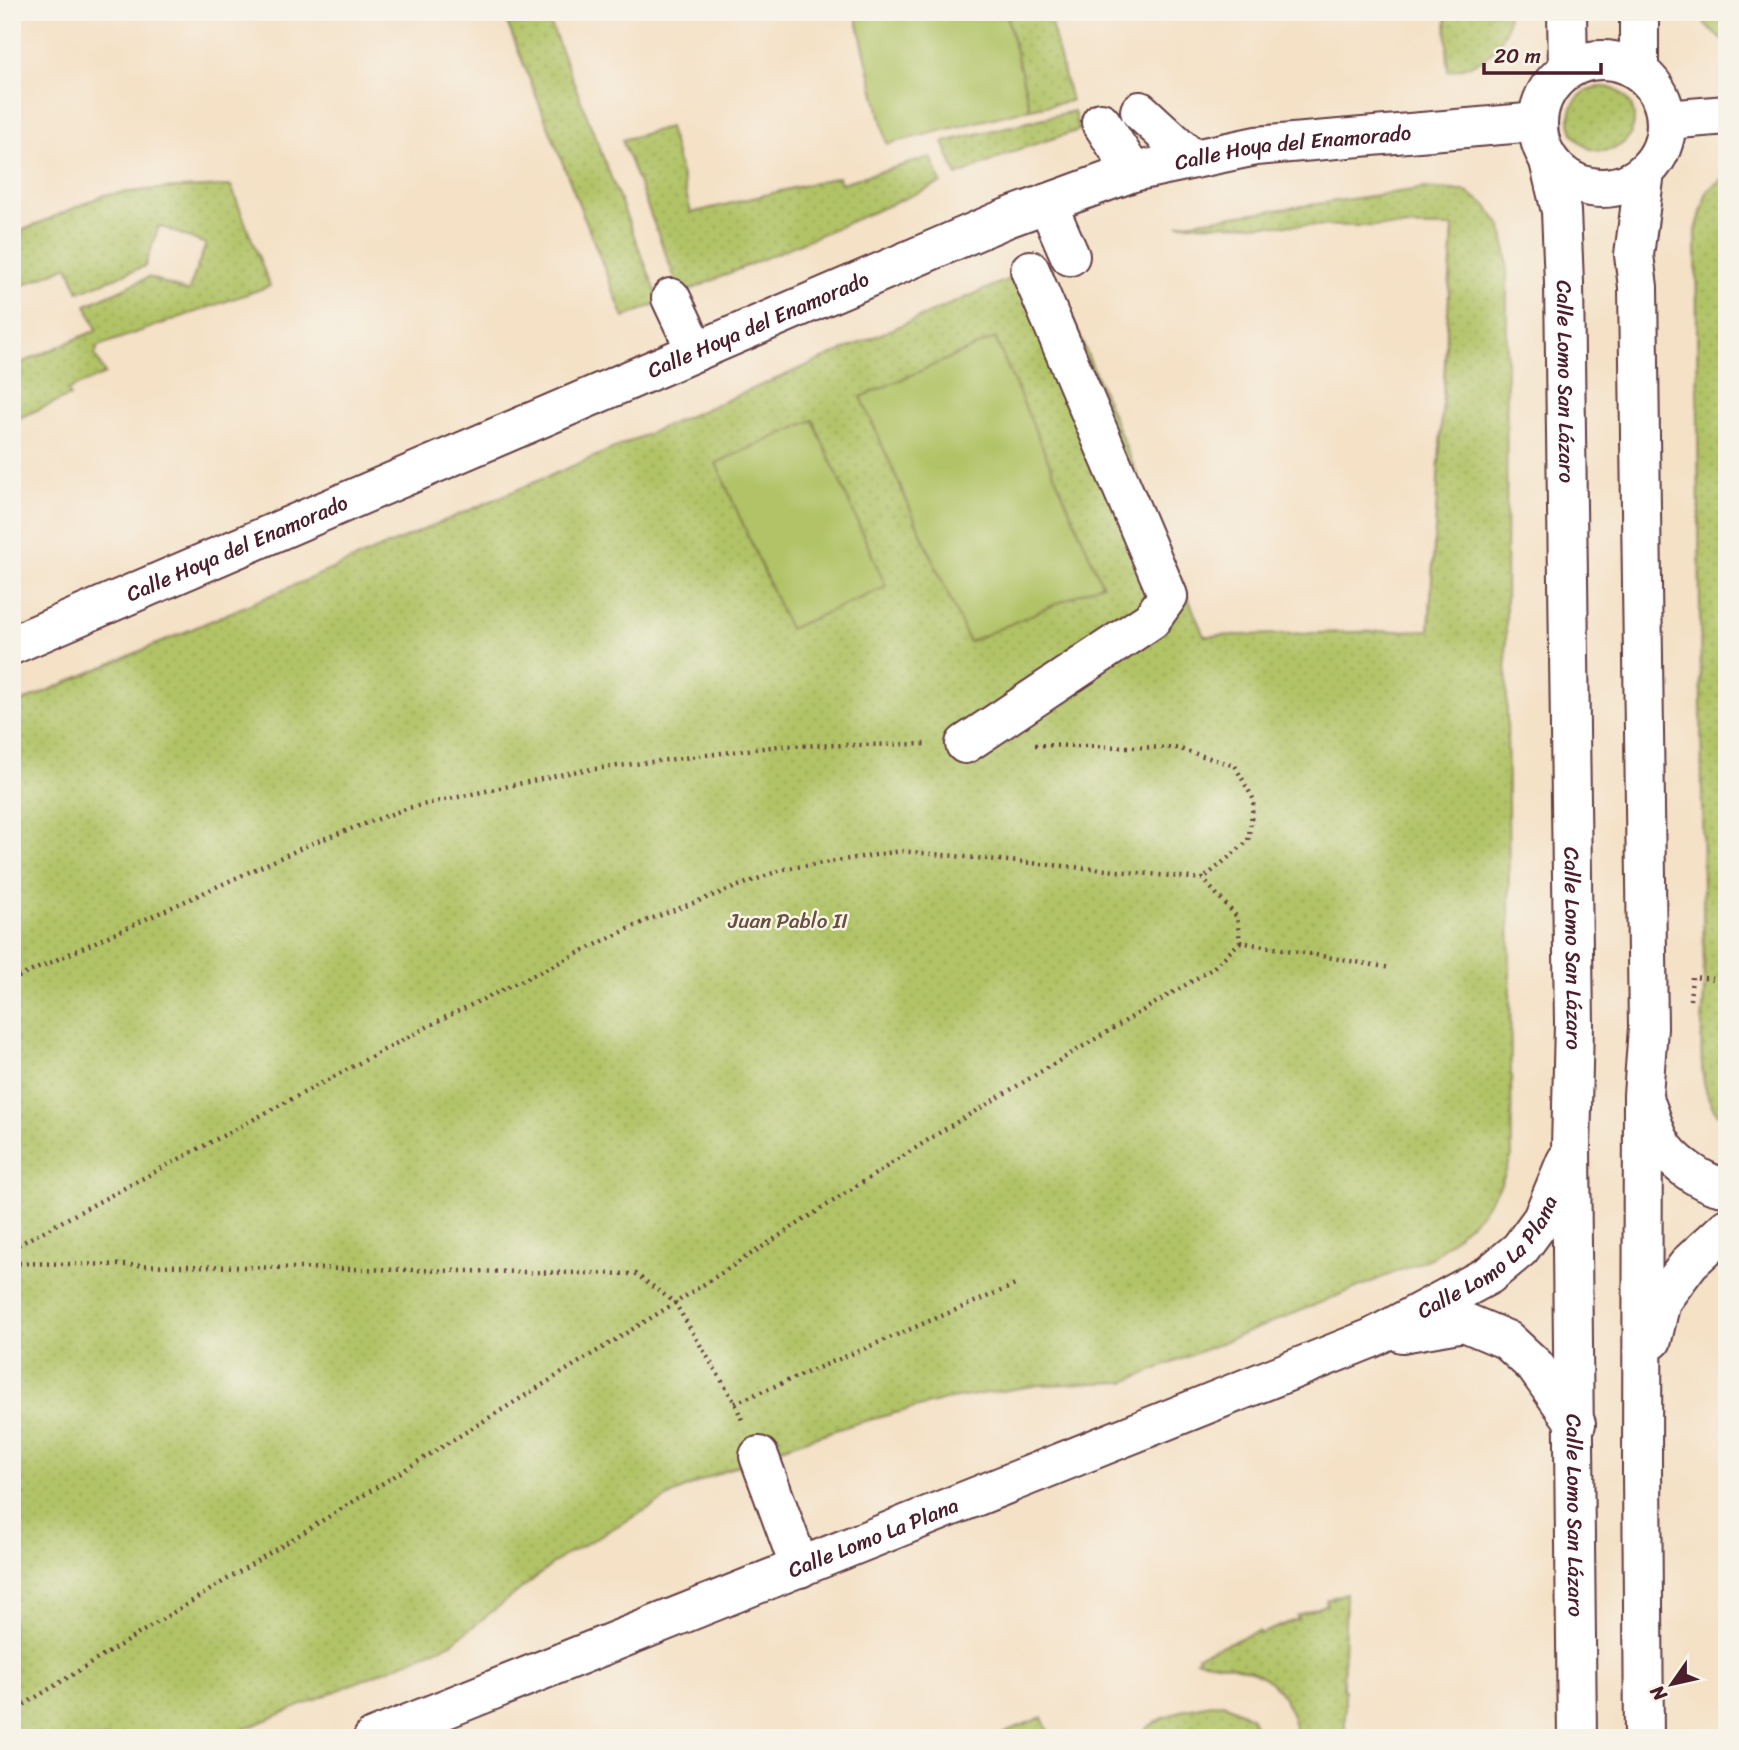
<svg xmlns="http://www.w3.org/2000/svg" width="1739" height="1750" font-family="Sriracha,sans-serif">
  <style>
    .green { fill: url(#green-dots); stroke: #7e7148; stroke-width: 2 }
    .pitch { fill: #b1c366; stroke: #7e7148; stroke-width: 2 }
    .lines { fill: none; stroke-linecap: round; stroke-linejoin: round }
    .minor-casing { stroke: #643c42; stroke-width: 42 }
    .path { stroke: #643c42; stroke-width: 4.5; stroke-dasharray: 2 5; stroke-linecap: butt }
    .minor { stroke: #fff; stroke-width: 38 }
    .labels { text-anchor: middle; dominant-baseline: central; stroke-width: 5; stroke-linejoin: round; paint-order: stroke }
    .street-label { font-size: 21px; fill: #4a1f2b; stroke: #f7f3e8 }
    .park-label { font-size: 21px; fill: #69503d; stroke: #f7f3e8 }
  </style>
  <defs>
    <pattern id="green-dots" width="8" height="8" patternUnits="userSpaceOnUse" patternTransform="scale(1.75)"><rect width="8" height="8" fill="#b1c366"/><path d="M2 2h.1M6 6h.1" fill="none" stroke="#9aa759" stroke-width="1.8" stroke-linecap="round"/></pattern>
  </defs>
  <rect width="100%" height="100%" fill="#f7f3e8"/>
  <filter id="ink" filterUnits="userSpaceOnUse"><feTurbulence type="fractalNoise" baseFrequency=".0143" numOctaves="2"/><feDisplacementMap in="SourceGraphic" scale="14" xChannelSelector="R" yChannelSelector="G"/><feConvolveMatrix kernelMatrix="1 2 1 2 8 2 1 2 1" color-interpolation-filters="sRGB"/></filter>
  <filter id="wash" filterUnits="userSpaceOnUse"><feTurbulence type="fractalNoise" baseFrequency=".00686" numOctaves="4" result="noise"/><feDisplacementMap in="SourceGraphic" scale="28" xChannelSelector="R" yChannelSelector="G"/><feGaussianBlur stdDeviation="1.57" result="paint"/><feColorMatrix in="noise" values="0 0 0 0 0 0 0 0 0 0 0 0 0 0 0 0 0 1.4 0 .05"/><feComposite in="paint" operator="in"/></filter>
  <g filter="url(#wash)">
    <rect width="100%" height="100%" fill="#f4e1c6"/>
    <g class="green">
      <path d="M503,12H546L660,302L624,318Z"/>
      <path d="M1006,12H1048L1071,101L1030,109Z"/>
      <path d="M1446,12H1508C1507,49 1481,66 1448,71Z"/>
      <path d="M1700,12H1727V45L1706,26Z"/>
      <circle cx="1602" cy="119" r="32"/>
      <path d="M1074,111L1079,130L1017,150L957,176L943,142Z"/>
      <path d="M669,127L691,213L838,177L841,183L931,157L941,183L681,294L622,140Z"/>
      <path d="M1727,175V1122C1691,1099 1703,1027 1704,990L1696,231L1707,191Z"/>
      <path d="M231,186L270,286L98,346L95,355L105,374L68,390L70,396L12,421V367L97,330L86,305L149,277L188,292L206,244L159,226L145,266L79,292L68,266L12,290V235L104,195L156,189Z"/>
      <path d="M1426,188L1465,191L1485,204L1502,227L1507,257L1506,632L1512,1156L1500,1186L1479,1215L1433,1257L1125,1382L1039,1385L945,1400L854,1424L768,1452L685,1488L562,1557L452,1643L223,1738H12V706L1049,262L1204,636L1429,630L1453,227L1178,224Z"/>
      <path d="M1346,1593L1343,1689L1345,1690V1736L1342,1738H1296C1296,1726 1293,1718 1288,1706C1273,1668 1231,1665 1196,1660L1199,1658L1198,1655L1258,1631L1260,1634L1298,1619L1297,1616L1327,1604L1326,1600Z"/>
      <path d="M1223,1703L1252,1718L1257,1738H1135C1158,1715 1192,1705 1223,1703Z"/>
      <path d="M1042,1717L1050,1736L1001,1738L1003,1737L1002,1733Z"/>
    </g>
    <g class="pitch">
      <path d="M855,12H1006L1030,109L887,144Z"/>
      <path d="M995,338L1102,584L969,642L861,397Z"/>
      <path d="M813,420L886,587L789,629L716,463Z"/>
    </g>
  </g>
  <g filter="url(#ink)">
    <g class="lines">
      <g class="minor-casing">
        <g id="minor">
          <path d="M1567,12L1568,69"/>
          <circle cx="1602" cy="124" r="64"/>
          <path d="M1639,71V12"/>
          <path d="M1140,111L1192,159"/>
          <path d="M1666,120L1727,115"/>
          <path d="M1101,122L1133,172"/>
          <path id="s1" d="M1549,161L1561,211L1564,283L1574,1024L1571,1148L1577,1738"/>
          <path d="M1047,203L1070,256"/>
          <path d="M671,298L696,351"/>
          <path id="s2" d="M12,645L1007,218L1133,172L1256,146L1537,122"/>
          <path d="M965,744L1151,620L1168,596L1030,270"/>
          <path d="M1647,1107C1651,1117 1654,1129 1659,1139C1668,1159 1705,1187 1727,1187"/>
          <path d="M1402,1333L1464,1322L1507,1340L1535,1366L1576,1424"/>
          <path d="M1652,1340L1661,1301L1690,1262L1727,1228"/>
          <path d="M759,1456L800,1568"/>
          <path id="s3" d="M373,1738L1372,1338L1489,1275L1520,1249L1542,1219L1566,1161"/>
          <path d="M1644,1738L1642,1469L1643,1095L1648,1028L1638,287L1634,255L1645,172"/>
        </g>
      </g>
      <g class="path">
        <path d="M1035,745L1177,748L1235,766L1254,800L1248,841L1203,879"/>
        <path d="M1240,942L1391,968"/>
        <path d="M12,980L315,842L408,808L578,771L779,746L929,744"/>
        <path d="M1690,1000L1692,977L1727,980"/>
        <path d="M12,1248L444,1018L645,921L784,869L901,851L1203,879L1237,917L1240,942L1212,969L942,1131L675,1303L12,1712"/>
        <path d="M12,1263L636,1274L675,1303L735,1403L742,1420"/>
        <path d="M735,1403L1015,1285"/>
      </g>
      <use href="#minor" class="minor"/>
    </g>
  </g>
  <g class="labels">
    <g class="street-label">
      <text stroke="none"><textPath href="#s2" startOffset="1379">Calle Hoya del Enamorado</textPath></text>
      <text stroke="none"><textPath href="#s2" startOffset="812">Calle Hoya del Enamorado</textPath></text>
      <text stroke="none"><textPath href="#s1" startOffset="222">Calle Lomo San Lázaro</textPath></text>
      <text stroke="none"><textPath href="#s2" startOffset="245">Calle Hoya del Enamorado</textPath></text>
      <text stroke="none"><textPath href="#s1" startOffset="789">Calle Lomo San Lázaro</textPath></text>
      <text stroke="none"><textPath href="#s3" startOffset="1220">Calle Lomo La Plana</textPath></text>
      <text stroke="none"><textPath href="#s1" startOffset="1356">Calle Lomo San Lázaro</textPath></text>
      <text stroke="none"><textPath href="#s3" startOffset="539">Calle Lomo La Plana</textPath></text>
    </g>
    <g class="park-label">
      <text x="788" y="921">Juan Pablo II</text>
    </g>
  </g>
  <rect width="1739" height="1750" fill="none" stroke="#f7f3e8" stroke-width="42"/>
  <g transform="translate(1672 1684) rotate(236)" stroke="#f7f3e8" stroke-width="5" paint-order="stroke">
  <path d="M0-5L12 26L0 18L-12 26Z" fill="#4a1f2b"/>
  <text y="-10" font-size="19" font-weight="bold" text-anchor="middle" fill="#4a1f2b">N</text>
  </g>
  <path d="M1484 63v10h117v-10" fill="none" stroke="#4a1f2b" stroke-width="3.5"/>
  <text x="1494" y="63" font-size="21" fill="#4a1f2b" stroke="#f7f3e8" stroke-width="5" paint-order="stroke">20 m</text>
</svg>
